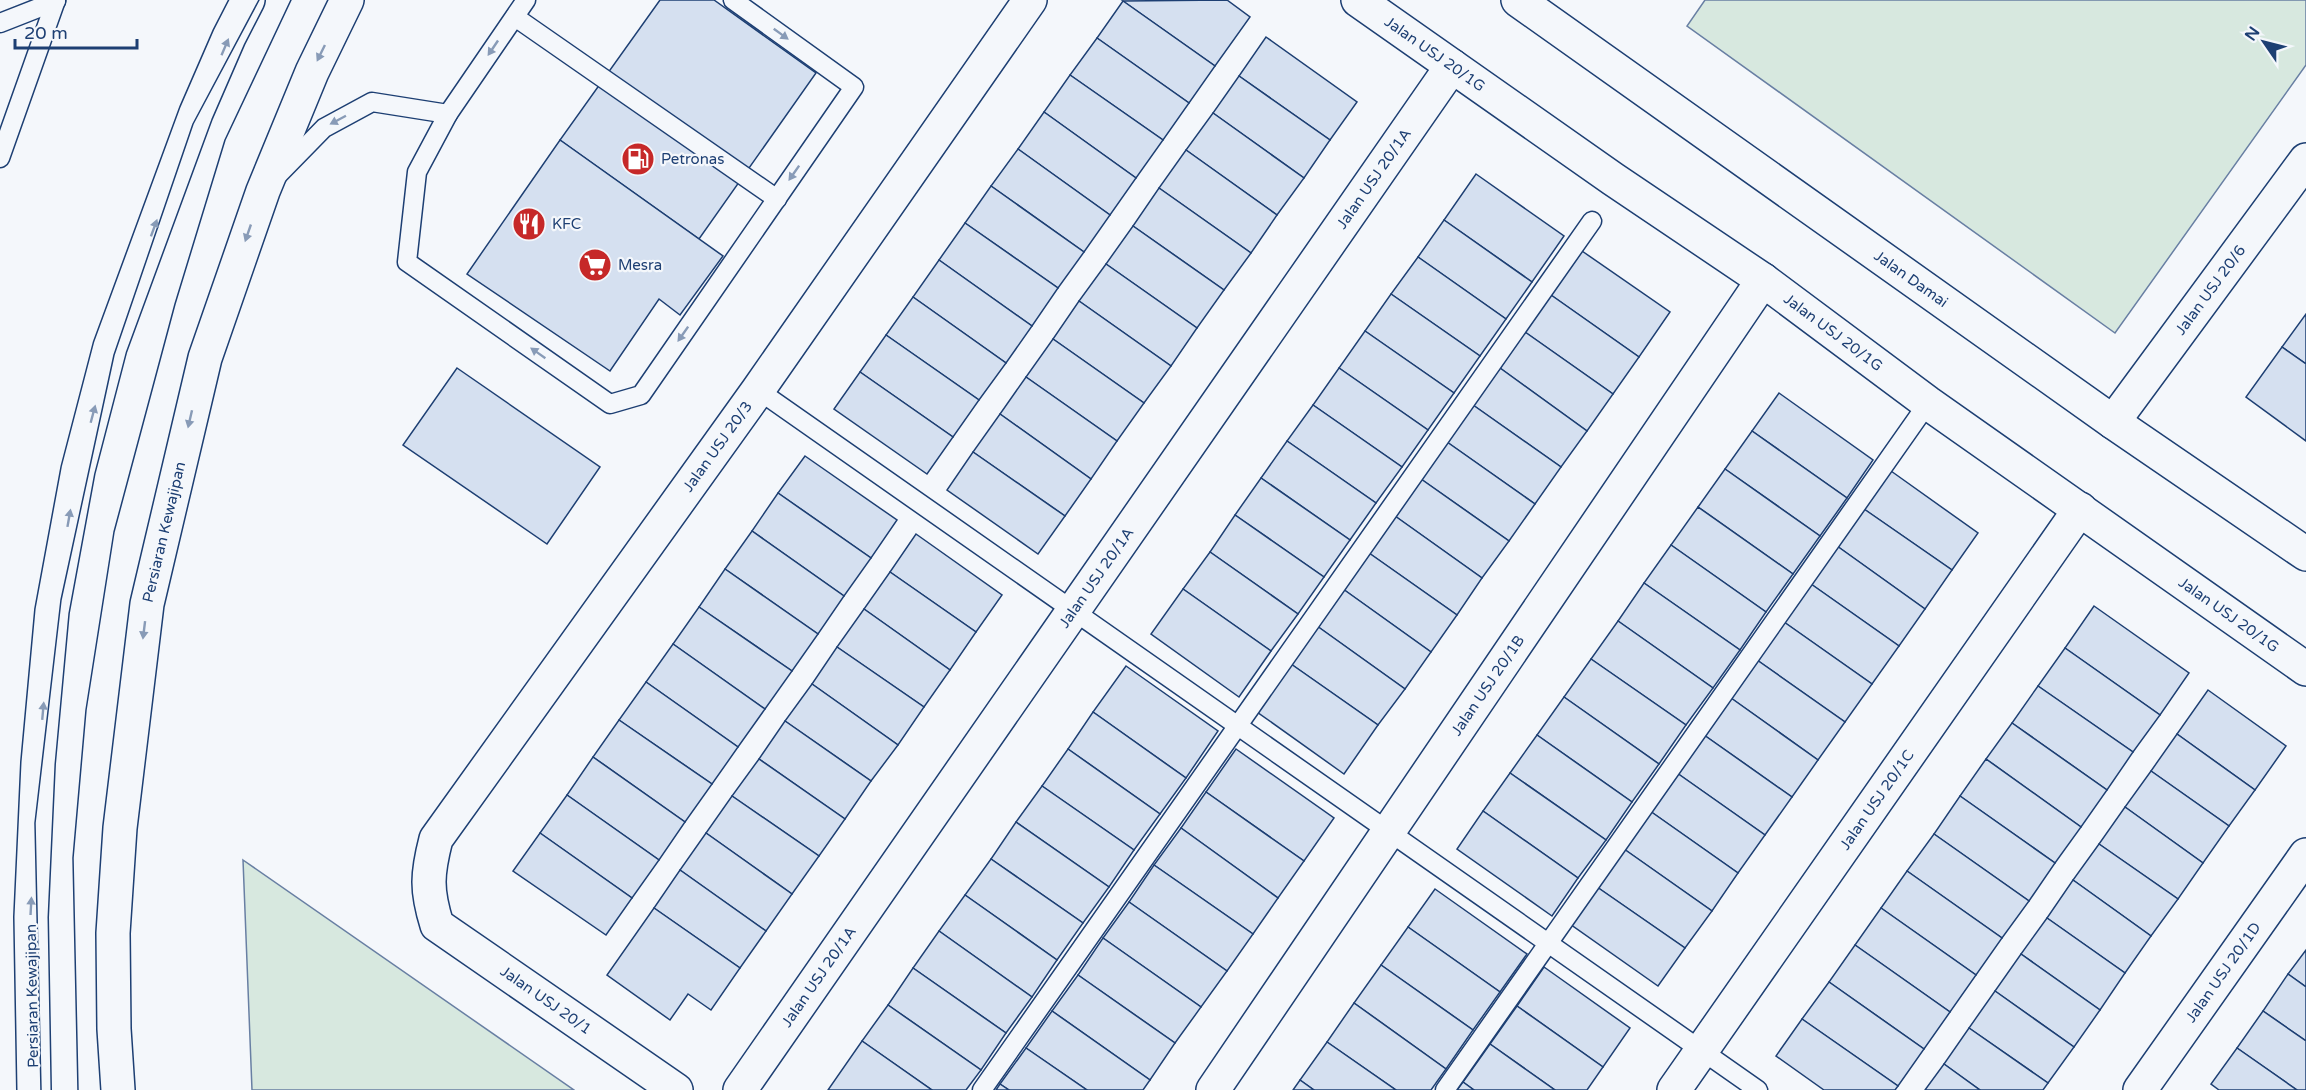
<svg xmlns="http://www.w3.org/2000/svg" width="2306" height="1090" font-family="'Varela Round',sans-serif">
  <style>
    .green { fill: #d7e8df; stroke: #687fa3; stroke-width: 1.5 }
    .building { fill: #d5e0f0; stroke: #1d3f73; stroke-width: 1.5 }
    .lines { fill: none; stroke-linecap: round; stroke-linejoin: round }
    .service-casing { stroke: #1d3f73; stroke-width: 21 }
    .minor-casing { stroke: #1d3f73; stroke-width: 36 }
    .tertiary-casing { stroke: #1d3f73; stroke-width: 36 }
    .primary-casing { stroke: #1d3f73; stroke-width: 36 }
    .service { stroke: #f4f7fb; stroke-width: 18 }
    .minor { stroke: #f4f7fb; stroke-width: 33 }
    .tertiary { stroke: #f4f7fb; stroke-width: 33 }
    .primary { stroke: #f4f7fb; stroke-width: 33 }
    .tram { stroke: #1d3f73; stroke-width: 1.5 }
    .oneway { fill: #889bb7 }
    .labels { text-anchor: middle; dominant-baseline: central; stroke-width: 4.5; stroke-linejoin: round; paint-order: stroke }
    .street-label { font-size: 15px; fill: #1d3f73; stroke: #f4f7fb }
    .poi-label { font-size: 15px; fill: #1d3f73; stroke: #f4f7fb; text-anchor: start }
  </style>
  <rect width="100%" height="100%" fill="#f4f7fb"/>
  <g class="green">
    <path d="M1705,0H2306V65L2115,333L1687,26Z"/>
    <path d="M243,860L574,1090H252Z"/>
  </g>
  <g class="building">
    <path d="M660,0H714L816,73L699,239L560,140Z"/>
    <path d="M1227,0L1250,17L1215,66L1123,1Z"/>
    <path d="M1123,1L1215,66L1189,103L1097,38Z"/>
    <path d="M1266,37L1357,102L1330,140L1239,76Z"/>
    <path d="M1097,38L1189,103L1163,140L1070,75Z"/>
    <path d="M1070,75L1163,140L1136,178L1044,112Z"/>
    <path d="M1239,76L1330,140L1304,178L1213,113Z"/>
    <path d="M1044,112L1136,178L1110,215L1018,149Z"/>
    <path d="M1213,113L1304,178L1277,215L1186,150Z"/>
    <path d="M560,140L723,256L680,315L659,299L610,371L467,274Z"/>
    <path d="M1018,149L1110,215L1084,252L991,186Z"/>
    <path d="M1186,150L1277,215L1251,253L1159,188Z"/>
    <path d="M1476,174L1564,236L1532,282L1444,220Z"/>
    <path d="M991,186L1084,252L1058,288L965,223Z"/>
    <path d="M1159,188L1251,253L1224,290L1133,226Z"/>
    <path d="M1444,220L1532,282L1506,319L1418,257Z"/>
    <path d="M965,223L1058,288L1032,326L939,260Z"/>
    <path d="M1133,226L1224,290L1197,328L1106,264Z"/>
    <path d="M1582,251L1670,312L1639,357L1551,295Z"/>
    <path d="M1418,257L1506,319L1480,356L1391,294Z"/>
    <path d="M939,260L1032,326L1006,363L913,297Z"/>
    <path d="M1106,264L1197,328L1171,366L1079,301Z"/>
    <path d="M1391,294L1480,356L1454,393L1365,331Z"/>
    <path d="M1551,295L1639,357L1613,394L1525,332Z"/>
    <path d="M913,297L1006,363L979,400L886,335Z"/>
    <path d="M1079,301L1171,366L1144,403L1053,339Z"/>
    <path d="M2306,314V364L2282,347Z"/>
    <path d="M1365,331L1454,393L1428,430L1339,368Z"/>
    <path d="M1525,332L1613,394L1587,431L1500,368Z"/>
    <path d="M886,335L979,400L953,437L860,372Z"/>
    <path d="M1053,339L1144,403L1117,441L1026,377Z"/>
    <path d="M2282,347L2306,364V441L2246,397Z"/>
    <path d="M457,368L600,467L547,544L403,445Z"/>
    <path d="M1339,368L1428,430L1402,467L1313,405Z"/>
    <path d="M1500,368L1587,431L1561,467L1473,405Z"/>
    <path d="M860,372L953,437L927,474L834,409Z"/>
    <path d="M1026,377L1117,441L1091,479L1000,414Z"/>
    <path d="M1779,393L1873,460L1847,498L1752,431Z"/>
    <path d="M1313,405L1402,467L1376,503L1287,441Z"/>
    <path d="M1473,405L1561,467L1535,504L1447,442Z"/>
    <path d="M1000,414L1091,479L1065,516L973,452Z"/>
    <path d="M1752,431L1847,498L1820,536L1725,469Z"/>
    <path d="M1287,441L1376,503L1350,540L1261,478Z"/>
    <path d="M1447,442L1535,504L1509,541L1421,479Z"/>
    <path d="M973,452L1065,516L1038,554L947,490Z"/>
    <path d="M805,456L897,520L871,558L778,493Z"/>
    <path d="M1725,469L1820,536L1793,574L1698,507Z"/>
    <path d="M1891,471L1978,533L1952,570L1864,509Z"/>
    <path d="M1261,478L1350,540L1324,577L1235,515Z"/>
    <path d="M1421,479L1509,541L1482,578L1395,516Z"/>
    <path d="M778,493L871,558L844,596L752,531Z"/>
    <path d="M1698,507L1793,574L1766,612L1671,545Z"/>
    <path d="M1864,509L1952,570L1925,609L1837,546Z"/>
    <path d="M1235,515L1324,577L1298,614L1210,552Z"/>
    <path d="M1395,516L1482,578L1457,615L1369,553Z"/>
    <path d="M752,531L844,596L818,634L725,569Z"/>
    <path d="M916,534L1002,595L976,632L890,572Z"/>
    <path d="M1671,545L1766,612L1740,650L1644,583Z"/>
    <path d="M1837,546L1925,609L1899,646L1811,584Z"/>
    <path d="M1210,552L1298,614L1271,651L1183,589Z"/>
    <path d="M1369,553L1457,615L1431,652L1343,589Z"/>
    <path d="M725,569L818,634L792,671L699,607Z"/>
    <path d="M890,572L976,632L950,670L864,609Z"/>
    <path d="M1644,583L1740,650L1713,688L1618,621Z"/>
    <path d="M1811,584L1899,646L1872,684L1784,622Z"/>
    <path d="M1183,589L1271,651L1239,697L1151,634Z"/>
    <path d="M1343,589L1431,652L1405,689L1317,626Z"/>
    <path d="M2094,606L2189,673L2160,715L2065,648Z"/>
    <path d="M699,607L792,671L765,709L673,644Z"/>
    <path d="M864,609L950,670L924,707L837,647Z"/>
    <path d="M1618,621L1713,688L1686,725L1591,659Z"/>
    <path d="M1784,622L1872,684L1845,722L1757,660Z"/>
    <path d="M1317,626L1405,689L1378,725L1291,664Z"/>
    <path d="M673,644L765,709L738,747L646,682Z"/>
    <path d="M837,647L924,707L898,745L812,684Z"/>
    <path d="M2065,648L2160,715L2133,752L2038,686Z"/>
    <path d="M1591,659L1686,725L1659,764L1564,697Z"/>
    <path d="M1757,660L1845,722L1818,760L1731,698Z"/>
    <path d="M1291,664L1378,725L1344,774L1257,712Z"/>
    <path d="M1126,666L1218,731L1186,778L1093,712Z"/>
    <path d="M646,682L738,747L712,784L619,720Z"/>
    <path d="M812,684L898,745L871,781L785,721Z"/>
    <path d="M2038,686L2133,752L2107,790L2012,723Z"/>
    <path d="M2208,690L2286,746L2255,790L2177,734Z"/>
    <path d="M1564,697L1659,764L1632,802L1537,735Z"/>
    <path d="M1731,698L1818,760L1792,797L1704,735Z"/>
    <path d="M1093,712L1186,778L1160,814L1068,749Z"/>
    <path d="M619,720L712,784L685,822L593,757Z"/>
    <path d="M785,721L871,781L845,819L759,759Z"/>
    <path d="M2012,723L2107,790L2081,827L1986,759Z"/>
    <path d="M2177,734L2255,790L2229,826L2151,771Z"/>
    <path d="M1537,735L1632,802L1606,840L1510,773Z"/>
    <path d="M1704,735L1792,797L1765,835L1677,773Z"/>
    <path d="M1068,749L1160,814L1134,850L1042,786Z"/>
    <path d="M1236,749L1334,818L1304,861L1206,792Z"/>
    <path d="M593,757L685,822L659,860L567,795Z"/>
    <path d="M759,759L845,819L819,856L732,796Z"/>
    <path d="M1986,759L2081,827L2055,863L1960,796Z"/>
    <path d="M2151,771L2229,826L2203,863L2125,807Z"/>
    <path d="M1510,773L1606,840L1578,878L1483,811Z"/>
    <path d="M1677,773L1765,835L1738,873L1650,811Z"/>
    <path d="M1042,786L1134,850L1109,887L1016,822Z"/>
    <path d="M1206,792L1304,861L1278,898L1181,828Z"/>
    <path d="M567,795L659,860L632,898L540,833Z"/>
    <path d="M732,796L819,856L792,894L706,833Z"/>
    <path d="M1960,796L2055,863L2029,901L1934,834Z"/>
    <path d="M2125,807L2203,863L2178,899L2099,844Z"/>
    <path d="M1483,811L1578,878L1552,916L1457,849Z"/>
    <path d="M1650,811L1738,873L1712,911L1624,849Z"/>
    <path d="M1016,822L1109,887L1083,923L991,859Z"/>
    <path d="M1181,828L1278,898L1253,934L1154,865Z"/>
    <path d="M540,833L632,898L606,935L513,871Z"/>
    <path d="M706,833L792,894L766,931L680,870Z"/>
    <path d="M1934,834L2029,901L2002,938L1907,871Z"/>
    <path d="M2099,844L2178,899L2151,936L2073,880Z"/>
    <path d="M1624,849L1712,911L1685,948L1597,887Z"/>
    <path d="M991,859L1083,923L1057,960L965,895Z"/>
    <path d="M1154,865L1253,934L1227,971L1129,902Z"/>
    <path d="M680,870L766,931L740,968L654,908Z"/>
    <path d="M1907,871L2002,938L1976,975L1881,908Z"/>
    <path d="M2073,880L2151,936L2125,973L2047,918Z"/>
    <path d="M1597,887L1685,948L1658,986L1570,924Z"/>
    <path d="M1435,889L1527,954L1500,992L1408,927Z"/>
    <path d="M965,895L1057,960L1032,997L939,931Z"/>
    <path d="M1129,902L1227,971L1201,1007L1103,938Z"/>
    <path d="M654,908L740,968L711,1010L688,994L670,1020L607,975Z"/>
    <path d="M1881,908L1976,975L1950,1012L1855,945Z"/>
    <path d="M2047,918L2125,973L2100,1010L2021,954Z"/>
    <path d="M1408,927L1500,992L1473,1030L1381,965Z"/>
    <path d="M939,931L1032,997L1006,1033L913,968Z"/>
    <path d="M1103,938L1201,1007L1175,1043L1078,975Z"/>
    <path d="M1855,945L1950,1012L1924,1049L1829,982Z"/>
    <path d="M2306,950V987L2288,974Z"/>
    <path d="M2021,954L2100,1010L2074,1047L1995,991Z"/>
    <path d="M1381,965L1473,1030L1446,1069L1354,1003Z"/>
    <path d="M1544,967L1630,1028L1603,1067L1517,1006Z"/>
    <path d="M913,968L1006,1033L981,1070L888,1005Z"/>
    <path d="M2288,974L2306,987V1041L2263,1011Z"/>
    <path d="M1078,975L1175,1043L1150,1080L1052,1011Z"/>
    <path d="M1829,982L1924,1049L1898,1086L1802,1019Z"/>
    <path d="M1995,991L2074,1047L2048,1083L1969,1028Z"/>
    <path d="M1354,1003L1446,1069L1431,1090H1396L1327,1042Z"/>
    <path d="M888,1005L981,1070L966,1090H932L862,1041Z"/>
    <path d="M1517,1006L1603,1067L1587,1090H1555L1490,1044Z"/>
    <path d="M1052,1011L1150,1080L1143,1090H1087L1026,1048Z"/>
    <path d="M2263,1011L2306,1041V1090H2297L2237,1048Z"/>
    <path d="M1802,1019L1898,1086L1895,1090H1824L1776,1056Z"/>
    <path d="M1969,1028L2048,1083L2043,1090H1980L1944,1064Z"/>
    <path d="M862,1041L932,1090H828Z"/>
    <path d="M1327,1042L1396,1090H1314L1300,1080Z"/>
    <path d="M1490,1044L1555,1090H1474L1463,1082Z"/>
    <path d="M1026,1048L1087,1090H1009L1000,1084Z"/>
    <path d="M2237,1048L2297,1090H2219L2211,1084Z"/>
    <path d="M1944,1064L1980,1090H1925Z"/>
    <path d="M1300,1080L1314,1090H1293Z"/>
    <path d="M1463,1082L1474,1090H1457Z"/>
    <path d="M1000,1084L1009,1090H996Z"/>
  </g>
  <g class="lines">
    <g class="service-casing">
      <g id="service">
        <path d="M515,17L777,199"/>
        <path d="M0,23L56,1"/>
        <path d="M448,114L417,172L407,262L610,404L641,395L854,87L733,0"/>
        <path d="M0,158L56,0"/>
        <path d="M277,176L324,128L372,102L448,114L526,0"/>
        <path d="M758,390L1758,1090"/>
        <path d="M982,1090L1592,221"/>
        <path d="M1445,1090L1928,403"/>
      </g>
    </g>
    <g class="minor-casing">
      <g id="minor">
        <path id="s1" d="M1358,0L1613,179L1763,280L1928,403L2306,669"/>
        <path id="s2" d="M2113,422L2306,160"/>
        <path id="s3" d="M676,1090L437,925C426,890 427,874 436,839L758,390L1030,0"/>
        <path id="s4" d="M740,1090L1452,66"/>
        <path id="s5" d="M1213,1090L1763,280"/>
        <path id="s6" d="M1674,1090L2080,509"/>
        <path id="s7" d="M2140,1090L2306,855"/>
      </g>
    </g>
    <g class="tertiary-casing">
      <g id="tertiary">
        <path id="s8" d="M1518,0L2113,422L2306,554"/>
      </g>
    </g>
    <g class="primary-casing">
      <g id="primary">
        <path d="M34,1090L31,917L38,763L52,611L78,470L110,347L196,113L229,37L248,0"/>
        <path id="s9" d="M118,1090L114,1029L113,933L120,828L147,604L205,358L263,191L312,72L347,0"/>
      </g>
    </g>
    <use href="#service" class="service"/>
    <use href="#minor" class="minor"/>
    <use href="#tertiary" class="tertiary"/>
    <use href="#primary" class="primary"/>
    <g class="tram">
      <path d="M41,1090L35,823L61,600L114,355L193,124L259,0"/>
      <path d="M78,1090L73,858L86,710L114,532L175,304L225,140L291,0"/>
    </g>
  </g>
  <defs><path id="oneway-solid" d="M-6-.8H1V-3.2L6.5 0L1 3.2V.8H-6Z" transform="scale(1.5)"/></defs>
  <g class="oneway">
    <use href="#oneway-solid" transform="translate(781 34) rotate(36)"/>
    <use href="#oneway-solid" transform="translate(225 47) rotate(-67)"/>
    <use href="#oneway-solid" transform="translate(493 48) rotate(124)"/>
    <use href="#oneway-solid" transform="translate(321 53) rotate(116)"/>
    <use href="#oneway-solid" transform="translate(338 120) rotate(152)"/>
    <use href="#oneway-solid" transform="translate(794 173) rotate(125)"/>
    <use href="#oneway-solid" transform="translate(154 228) rotate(-70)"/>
    <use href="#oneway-solid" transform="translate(248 233) rotate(109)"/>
    <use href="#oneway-solid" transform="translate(683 334) rotate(125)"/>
    <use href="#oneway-solid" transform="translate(538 353) rotate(-145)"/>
    <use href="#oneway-solid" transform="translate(93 414) rotate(-75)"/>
    <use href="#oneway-solid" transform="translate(190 419) rotate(103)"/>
    <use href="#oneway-solid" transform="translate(69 518) rotate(-80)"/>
    <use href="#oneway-solid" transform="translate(144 630) rotate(97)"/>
    <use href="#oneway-solid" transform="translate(43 711) rotate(-85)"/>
    <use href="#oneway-solid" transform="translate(31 906) rotate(-87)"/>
  </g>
  <defs>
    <g id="fuel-disc" transform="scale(1.725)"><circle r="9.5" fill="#c62828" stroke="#f4f7fb"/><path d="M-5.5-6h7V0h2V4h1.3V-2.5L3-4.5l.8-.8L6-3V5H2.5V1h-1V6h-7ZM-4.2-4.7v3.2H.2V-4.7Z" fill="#fff"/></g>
    <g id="restaurant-disc" transform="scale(1.725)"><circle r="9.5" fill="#c62828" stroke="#f4f7fb"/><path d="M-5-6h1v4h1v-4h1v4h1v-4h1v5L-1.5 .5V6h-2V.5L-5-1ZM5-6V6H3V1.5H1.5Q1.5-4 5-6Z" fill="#fff"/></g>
    <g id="supermarket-disc" transform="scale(1.725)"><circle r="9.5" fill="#c62828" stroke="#f4f7fb"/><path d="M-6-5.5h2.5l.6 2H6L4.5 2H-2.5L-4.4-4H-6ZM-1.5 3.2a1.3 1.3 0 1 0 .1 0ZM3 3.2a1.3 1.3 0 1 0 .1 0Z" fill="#fff"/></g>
  </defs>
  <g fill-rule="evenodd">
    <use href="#fuel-disc" x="638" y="159"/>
    <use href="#restaurant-disc" x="529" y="224"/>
    <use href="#supermarket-disc" x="595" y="265"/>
  </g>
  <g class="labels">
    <g class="street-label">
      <text stroke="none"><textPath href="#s1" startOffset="94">Jalan USJ 20/1G</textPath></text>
      <text stroke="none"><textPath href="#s4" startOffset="1110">Jalan USJ 20/1A</textPath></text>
      <text stroke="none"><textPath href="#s8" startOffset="482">Jalan Damai</textPath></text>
      <text stroke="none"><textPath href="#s2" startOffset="164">Jalan USJ 20/6</textPath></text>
      <text stroke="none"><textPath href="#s1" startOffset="580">Jalan USJ 20/1G</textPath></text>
      <text stroke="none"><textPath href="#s3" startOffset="861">Jalan USJ 20/3</textPath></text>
      <text stroke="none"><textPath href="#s9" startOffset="562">Persiaran Kewajipan</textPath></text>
      <text stroke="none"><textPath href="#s4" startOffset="624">Jalan USJ 20/1A</textPath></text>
      <text stroke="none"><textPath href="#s1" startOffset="1066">Jalan USJ 20/1G</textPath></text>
      <text stroke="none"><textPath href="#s5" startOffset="489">Jalan USJ 20/1B</textPath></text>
      <text stroke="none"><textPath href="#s6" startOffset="354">Jalan USJ 20/1C</textPath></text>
      <text stroke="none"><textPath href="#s7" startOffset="144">Jalan USJ 20/1D</textPath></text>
      <text stroke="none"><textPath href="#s4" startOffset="138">Jalan USJ 20/1A</textPath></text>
      <text transform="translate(32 996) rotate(-91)">Persiaran Kewajipan</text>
      <text transform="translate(546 1000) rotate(35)">Jalan USJ 20/1</text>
    </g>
    <g class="poi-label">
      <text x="661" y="159">Petronas</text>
      <text x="552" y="224">KFC</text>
      <text x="618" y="265">Mesra</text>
    </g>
  </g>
  <g transform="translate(2264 42) rotate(305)" stroke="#f4f7fb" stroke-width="4.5" paint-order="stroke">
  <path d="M0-4.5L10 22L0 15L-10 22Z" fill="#1d3f73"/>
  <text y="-9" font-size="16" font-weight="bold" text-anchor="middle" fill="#1d3f73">N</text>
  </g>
  <path d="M15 39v9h122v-9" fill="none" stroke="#1d3f73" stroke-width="3"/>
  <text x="24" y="39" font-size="18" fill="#1d3f73" stroke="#f4f7fb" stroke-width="4.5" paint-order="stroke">20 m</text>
</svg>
